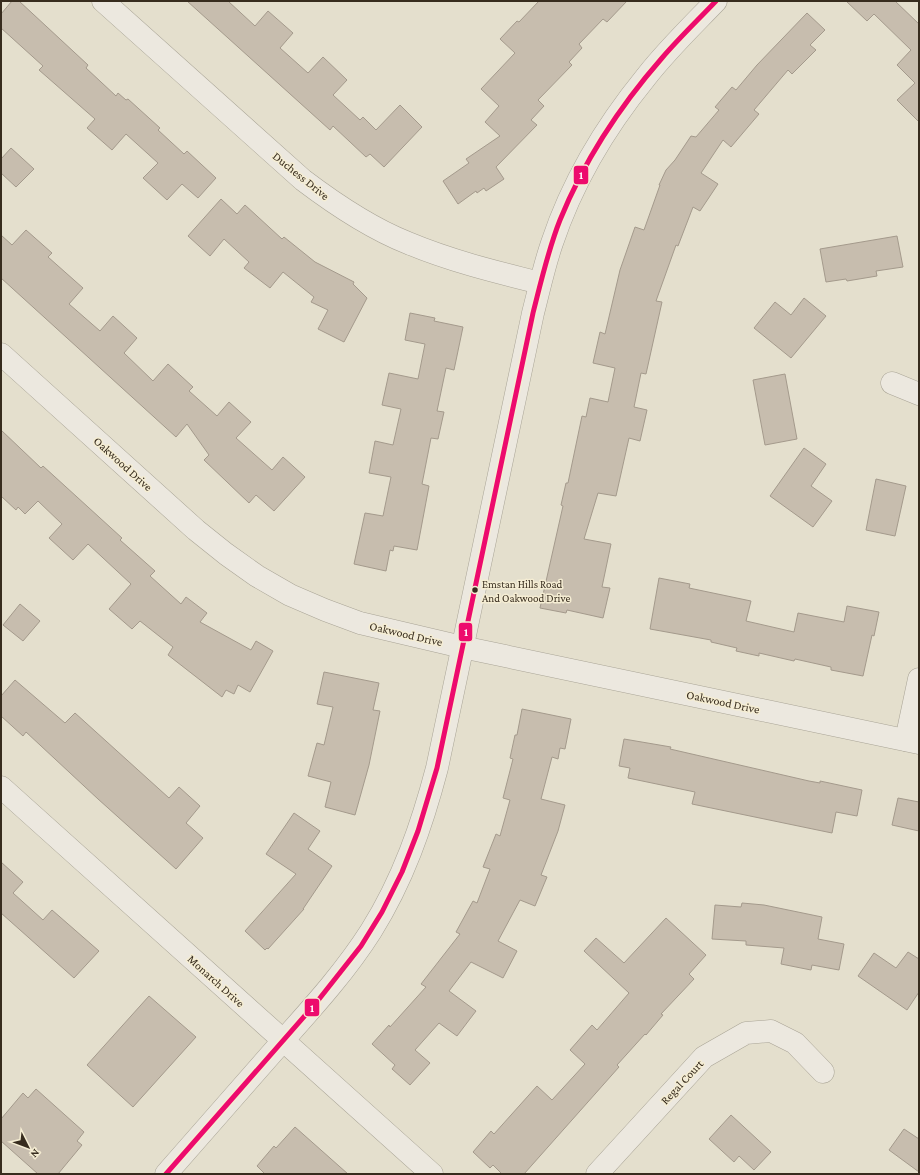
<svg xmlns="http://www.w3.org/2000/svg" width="920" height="1175" font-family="'Crimson Pro',serif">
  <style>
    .building { fill: #c7bdae; stroke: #a49a8c }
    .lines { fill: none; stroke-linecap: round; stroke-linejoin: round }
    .street-casing { stroke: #a9a496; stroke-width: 23 }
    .street { stroke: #ece8df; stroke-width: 22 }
    .bus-1-casing { stroke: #f5edd3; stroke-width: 8 }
    .bus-1 { stroke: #ed0b6d; stroke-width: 5 }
    .bus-dot { fill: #372c1e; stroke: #f5edd3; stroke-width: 1.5 }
    .labels { text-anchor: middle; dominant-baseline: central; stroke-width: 3; stroke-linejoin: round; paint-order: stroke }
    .bus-label { font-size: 11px; fill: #372c1e; stroke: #f5edd3; text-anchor: start }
    .street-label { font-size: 12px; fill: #372c1e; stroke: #f5edd3 }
    .line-badge { stroke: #f5edd3; stroke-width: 1.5 }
    .badge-label { font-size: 11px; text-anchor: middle; font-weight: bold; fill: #fff }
  </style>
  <rect width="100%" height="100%" fill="#e4dfcd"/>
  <g class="building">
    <path d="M12,1H19L88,65L86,68L116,96L118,93L126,100L128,99L160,128L158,130L184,154L187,151L216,178L198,198L182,184L167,200L143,178L158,163L126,134L112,150L87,128L95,119L39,70L43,66L1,28V14Z"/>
    <path d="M187,1H228L255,26L268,11L293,33L280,48L308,73L323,57L347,80L333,95L360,120L363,117L376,130L400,105L422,127L384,167L370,154L366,157L333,126L330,130Z"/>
    <path d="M539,1H627L607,22L603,19L579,44L582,48L569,62L572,65L538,100L544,106L531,120L537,125L496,167L504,179L486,191L484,188L477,193L476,191L458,204L443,181L469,163L466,159L500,136L485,122L499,106L481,89L515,53L500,39L517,21L519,22Z"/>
    <path d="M846,1H895L919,24V122L897,100L915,83L897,65L911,50L874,14L867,21Z"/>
    <path d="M807,13L825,30L810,45L816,50L792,74L788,70L754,110L759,114L731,147L723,140L701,173L718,184L700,211L693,207L678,246L676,245L656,301L662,302L646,374L641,373L634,407L647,410L640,441L629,438L616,496L598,493L584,539L611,544L602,587L610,588L603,618L567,610L566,613L540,608L563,506L561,505L566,483H568L582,416L586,417L590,398L608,402L615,368L593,363L600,332L605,334L620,270L635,227L644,230L660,185H659L666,170L675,160L691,136L696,137L719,110L715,107L732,87L736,90L757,65Z"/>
    <path d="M11,148L34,169L16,187L1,173V159Z"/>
    <path d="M221,199L237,214L245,205L282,239L284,237L315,262L354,282L353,284L367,298L344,342L318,329L328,310L311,302L314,297L283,272L270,288L244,268L249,262L224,239L210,256L188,236Z"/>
    <path d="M26,230L52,253L48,257L83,288L69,304L100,331L113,316L137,338L124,353L153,381L168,364L193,387L189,391L217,416L229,402L251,422L236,438L272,470L283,457L305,477L274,511L256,495L249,503L204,460L209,455L187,424L176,437L1,278V235L12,245Z"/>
    <path d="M897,236L903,267L876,271L877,276L847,281L846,279L826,282L820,249Z"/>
    <path d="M804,298L826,316L791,358L754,328L775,302L791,315Z"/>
    <path d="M410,313L435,318L434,321L463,327L454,370L446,368L437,411L444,412L438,439L431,438L422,484L429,486L417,550L394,546L393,551L390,550L386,571L354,564L365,513L383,516L391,477L369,473L375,441L393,445L401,409L382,405L389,373L418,379L425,344L405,340Z"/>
    <path d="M785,374L797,439L765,445L753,380Z"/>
    <path d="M1,430L41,468L43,466L122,538L120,540L155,571L150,576L181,604L186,597L207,613L200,622L251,650L256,641L273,651L250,692L238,685L234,694L226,690L222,697L168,655L173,647L140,621L132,629L109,609L131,584L88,544L73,560L49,538L62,524L38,501L25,514L18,507L16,510L1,496Z"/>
    <path d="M804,448L826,464L811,486L832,501L813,527L770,496Z"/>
    <path d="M876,479L906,486L895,536L866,530Z"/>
    <path d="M659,578L690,584L689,588L751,601L746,621L794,632L798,613L844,622L847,606L879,612L874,636L872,635L863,676L831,670V667L795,659L794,661L759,653V656L736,651L737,648L711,642V640L650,629Z"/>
    <path d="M20,604L40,621L23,641L3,625Z"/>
    <path d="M324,672L379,683L373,710L380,711L369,765L355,815L325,807L331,782L308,776L317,743L324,745L333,707L317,704Z"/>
    <path d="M15,680L65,723L75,713L169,798L179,787L200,806L186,823L203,838L176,869L98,799L26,732L23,736L1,716V696Z"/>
    <path d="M522,709L571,719L565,749L560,748L558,759L552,757L541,799L565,805L558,831L541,875L547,877L535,906L520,900L498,941L517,951L503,978L471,962L449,991L476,1011L457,1036L439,1023L415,1050L430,1063L410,1085L392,1069L395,1065L372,1044L389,1025L390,1027L426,987L421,984L460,934L456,932L473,901L477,903L490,869L483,867L496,834L500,836L510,800L503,798L513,759L510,758L515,735H517Z"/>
    <path d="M624,739L671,747L670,749L809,781L820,783V781L862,790L857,816L836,812L832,833L692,804L695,792L628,778L630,768L619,766Z"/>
    <path d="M898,798L919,802V831L892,825Z"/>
    <path d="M294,813L320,831L308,849L332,866L303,909H304L268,949L267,948L265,950L245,931L296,874L266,854Z"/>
    <path d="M1,862L23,882L13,893L43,920L52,910L99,951L74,978L1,913Z"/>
    <path d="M742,903L764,905L822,917L818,939L844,944L839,970L812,965L811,970L781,964L784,948L746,945V941L712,939L715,905L741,907Z"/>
    <path d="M666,918L706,955L689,974L694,979L661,1014L663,1015L646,1035L645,1034L617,1065L619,1067L524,1174H502L493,1165L490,1168L473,1152L491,1131L494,1134L537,1086L552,1100L585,1064L570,1050L592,1025L597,1030L629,993L584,951L596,938L624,963Z"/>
    <path d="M908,952L919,959V992L907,1010L858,976L874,953L896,968Z"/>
    <path d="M149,996L196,1037L133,1107L87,1065Z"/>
    <path d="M36,1089L84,1132L77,1141L82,1145L58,1174H38L1,1141V1119L23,1093L28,1098Z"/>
    <path d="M731,1115L771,1152L754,1170L739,1156L734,1162L709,1139Z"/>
    <path d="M295,1127L348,1174H265L257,1166L274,1146L276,1148Z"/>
    <path d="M904,1129L919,1139V1172L889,1150Z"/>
  </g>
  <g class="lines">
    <g class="street-casing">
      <g id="street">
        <path d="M103,1L303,180C336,205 370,228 408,243C451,261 496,272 540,283"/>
        <path d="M1,354L196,530L226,554L257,576L290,595L325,610L360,623L462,647L919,743"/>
        <path d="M892,383L919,394"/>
        <path d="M906,740L919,679"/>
        <path d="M1,787L432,1174"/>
        <path d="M166,1174C204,1131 242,1087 280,1044C312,1008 345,972 371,931C403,880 422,825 437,768L533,313C539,290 544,266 552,243C572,183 606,126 646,77C667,50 692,26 716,1"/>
        <path d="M597,1174L704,1057L746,1033L771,1031L795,1043L823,1072"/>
      </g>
    </g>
    <use href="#street" class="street"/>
    <g class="bus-1-casing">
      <path id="bus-1" d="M166,1174L316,1003L361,946L382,912L402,872L418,831L437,768L533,313C541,282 548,250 560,220C584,161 620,106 662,58C679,38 698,20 716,1"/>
    </g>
    <use href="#bus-1" class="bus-1"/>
  </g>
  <circle class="bus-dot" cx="475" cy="590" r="3.5"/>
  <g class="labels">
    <g class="bus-label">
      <text x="482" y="584">Emstan Hills Road<tspan x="482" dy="14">And Oakwood Drive</tspan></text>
    </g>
    <g class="street-label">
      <text transform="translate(301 176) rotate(39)">Duchess Drive</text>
      <text transform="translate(123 464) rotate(42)">Oakwood Drive</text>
      <text transform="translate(406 634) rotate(13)">Oakwood Drive</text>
      <text transform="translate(723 702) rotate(12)">Oakwood Drive</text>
      <text transform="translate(216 981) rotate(42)">Monarch Drive</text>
      <text transform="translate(682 1082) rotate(-47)">Regal Court</text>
    </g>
  </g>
  <g class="line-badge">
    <rect x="573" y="165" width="16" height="20" rx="4" fill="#ed0b6d"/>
    <rect x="458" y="622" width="15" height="20" rx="4" fill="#ed0b6d"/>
    <rect x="304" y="998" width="16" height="19" rx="4" fill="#ed0b6d"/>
  </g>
  <g class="badge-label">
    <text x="581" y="179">1</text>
    <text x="466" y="636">1</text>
    <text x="312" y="1012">1</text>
  </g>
  <rect width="920" height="1175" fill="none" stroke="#372c1e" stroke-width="4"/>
  <g transform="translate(28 1147) rotate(132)" stroke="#f5edd3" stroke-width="3" paint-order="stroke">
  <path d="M0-3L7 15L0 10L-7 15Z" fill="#372c1e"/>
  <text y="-6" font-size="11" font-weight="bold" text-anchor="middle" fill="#372c1e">N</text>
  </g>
</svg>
